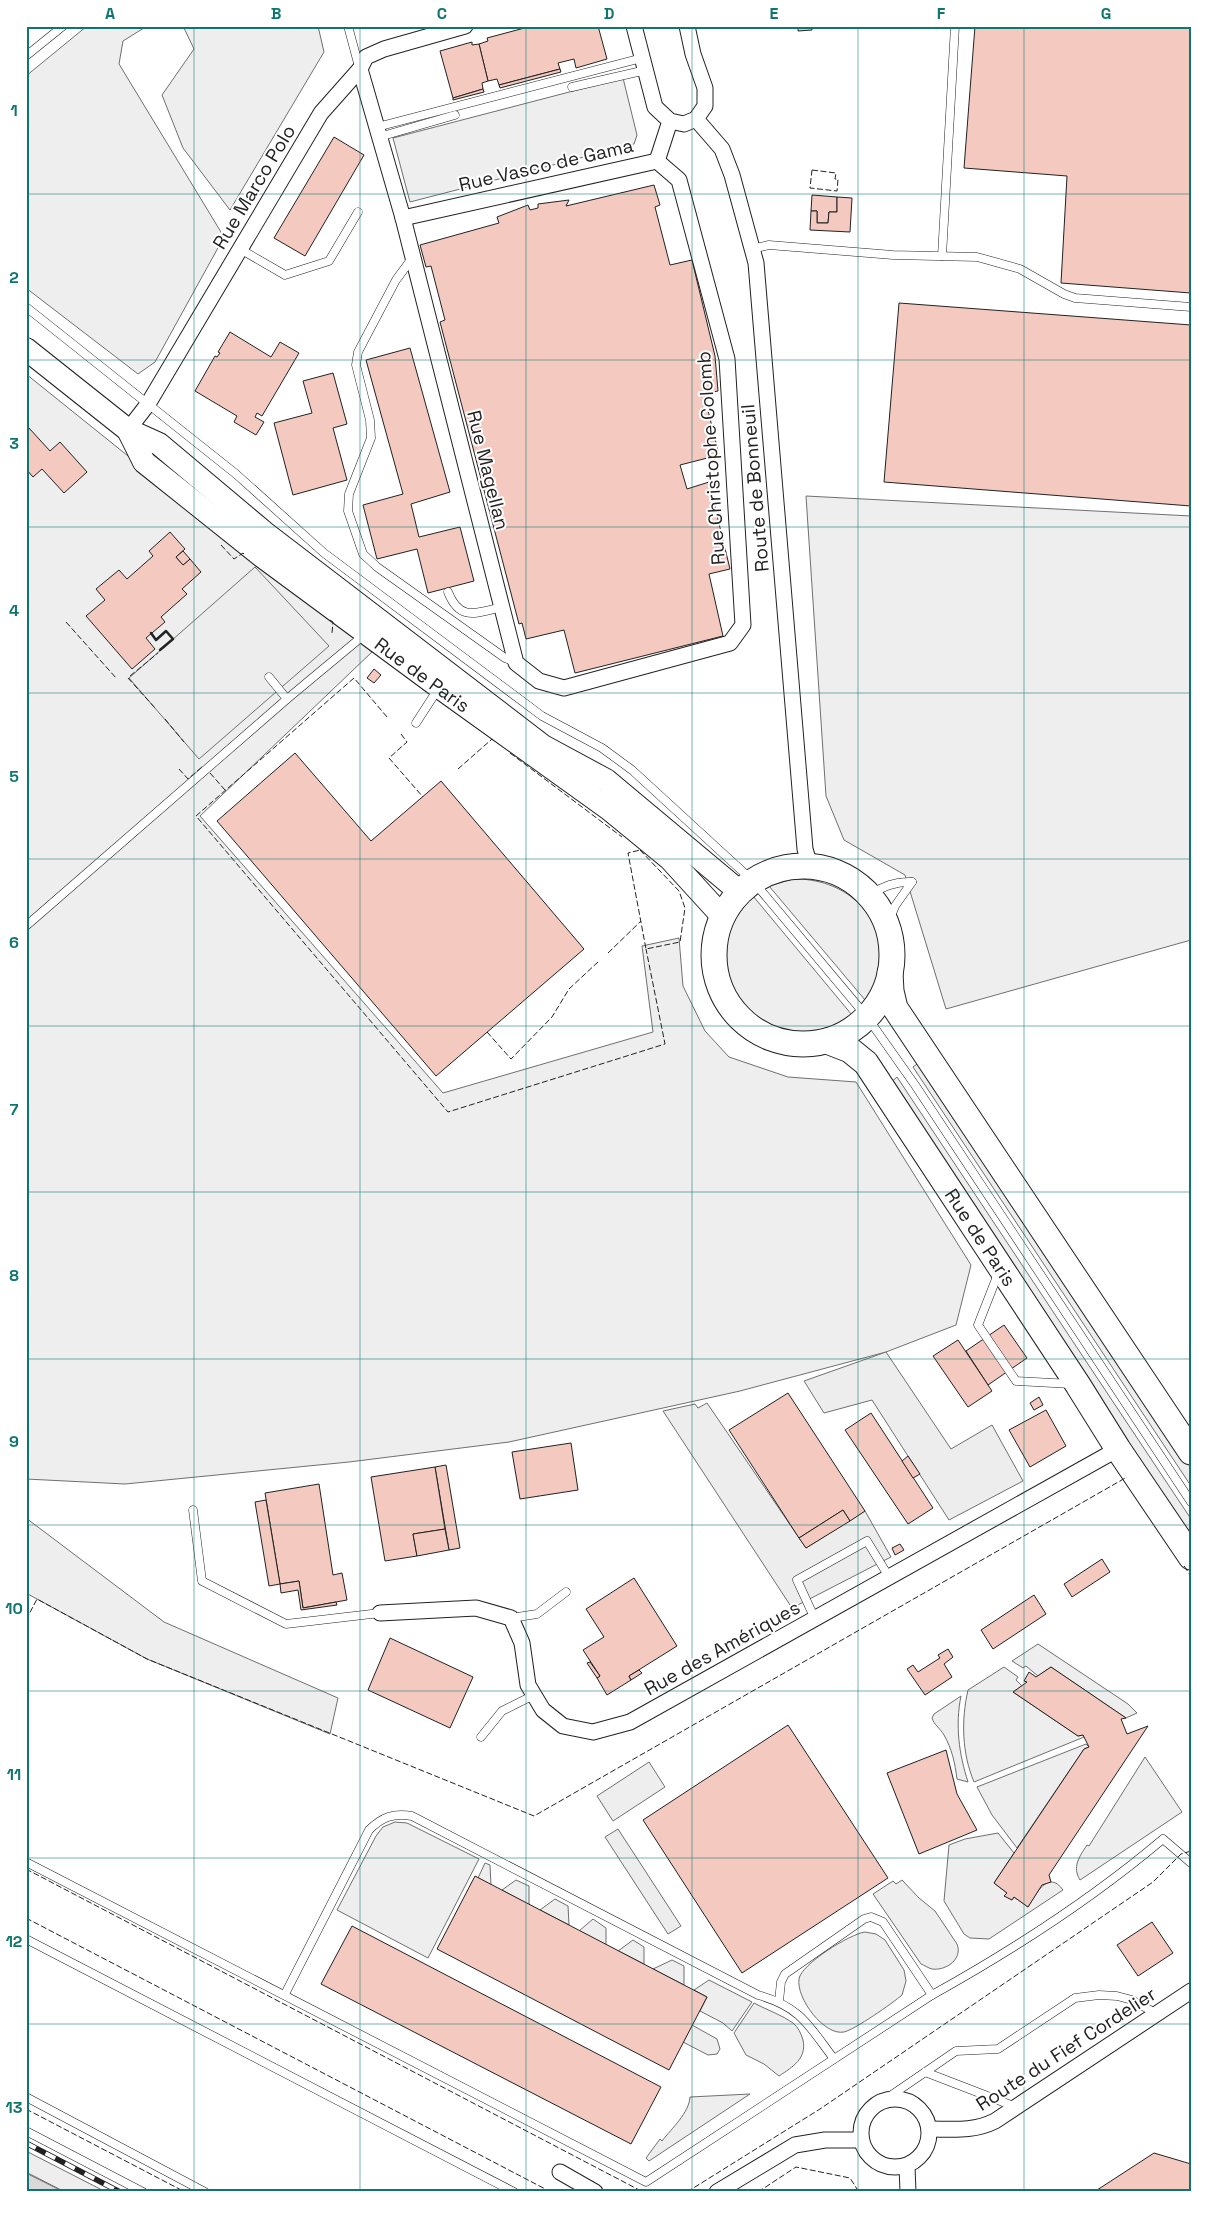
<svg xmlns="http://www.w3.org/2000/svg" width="1217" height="2218" font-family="'Space Grotesk',sans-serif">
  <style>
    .green { fill: #eee; stroke: #6f6f6f }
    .parking { fill: #ededed; stroke: #6f6f6f }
    .water { fill: #d9d9d9; stroke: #6f6f6f }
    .building { fill: #f3c9c0; stroke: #222 }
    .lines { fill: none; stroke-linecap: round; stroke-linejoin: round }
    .lane-casing { stroke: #222; stroke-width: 9 }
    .street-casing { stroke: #222; stroke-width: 17 }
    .secondary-casing { stroke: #222; stroke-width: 24 }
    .primary-casing { stroke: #222; stroke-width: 27 }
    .lane { stroke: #fff; stroke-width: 8 }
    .street { stroke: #fff; stroke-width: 15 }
    .secondary { stroke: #fff; stroke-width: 22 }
    .primary { stroke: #fff; stroke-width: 25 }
    .rail-casing { stroke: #222; stroke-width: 5.5 }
    .rail { stroke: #fff; stroke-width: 4; stroke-dasharray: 11; stroke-linecap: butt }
    .fence { stroke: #222; stroke-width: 1; stroke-dasharray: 6 2.5; stroke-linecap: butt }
    .wall { stroke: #222; stroke-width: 2.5 }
    .grid { fill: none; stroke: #0f766e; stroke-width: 1; stroke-opacity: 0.55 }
    .labels { text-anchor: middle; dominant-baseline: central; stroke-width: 4; stroke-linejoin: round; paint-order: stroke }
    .street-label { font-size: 19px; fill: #222; stroke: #fff }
    .neatline { fill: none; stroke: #0f766e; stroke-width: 2 }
    .grid-label { font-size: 16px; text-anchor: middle; font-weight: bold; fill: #0f766e }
  </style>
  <rect width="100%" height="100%" fill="#fff"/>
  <g class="green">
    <path d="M87,26H147L123,41L119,64L224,237L155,362L138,374L26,288V76Z"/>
    <path d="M183,26H318L324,52L230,210L183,148L162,95L194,49Z"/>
    <path d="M623,78L637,135L634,144L410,202L393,138Z"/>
    <path d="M26,374L372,652L200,816L443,1093L653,1032L642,946L679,938L683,986L705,1031L729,1057L788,1077L856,1082L971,1265L956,1325L886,1352L740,1391L509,1442L349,1462L125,1484L26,1479Z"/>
    <path d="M806,496L1191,516V940L946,1009L905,875L844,840L826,796Z"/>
    <path d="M793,879C843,878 885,912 879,965C878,977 874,991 865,1000L769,886Z"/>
    <path d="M753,896L852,1015L850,1017C764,1071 681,968 753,896Z"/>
    <path d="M921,1061L1191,1468V1486L913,1067Z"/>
    <path d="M897,1077L1191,1519V1539L889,1084Z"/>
    <path d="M26,1518L164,1622L338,1698L330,1734L147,1659L26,1593Z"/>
    <path d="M1038,1644L1128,1704L1137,1713L1126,1718L1051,1667L1038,1676L1026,1666L1023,1668L1012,1661Z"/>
    <path d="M1004,1667L1018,1677L1016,1680L1022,1686L1013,1692L1078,1736L1083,1735L1084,1737L974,1782C962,1753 961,1721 968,1690Z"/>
    <path d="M961,1696C955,1725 959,1754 968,1782L957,1779C955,1763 952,1749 944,1735C940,1728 934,1725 932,1718L934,1714Z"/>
    <path d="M1086,1744L1089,1747L1084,1749L1017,1848L992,1815L977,1787Z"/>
    <path d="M1145,1757L1182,1812L1080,1880C1072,1867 1079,1857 1087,1845L1089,1846Z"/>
    <path d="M649,1762L665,1787L613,1821L597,1796Z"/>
    <path d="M395,1822L407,1823L479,1859L428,1958L337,1910L376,1836L383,1827Z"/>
    <path d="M998,1833L1014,1853L994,1883L1007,1893L1005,1896L1012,1900L1014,1897L1028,1907C1036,1894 1048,1869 1063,1890L989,1939L970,1938L964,1934L944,1901L949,1845L965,1839Z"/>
    <path d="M485,1863L490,1865L491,1885L478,1878Z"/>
    <path d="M516,1880L529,1886V1905L502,1890Z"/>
    <path d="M902,1880L919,1898L935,1911L957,1944C963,1959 946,1971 932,1969C928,1968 924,1965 921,1964L873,1894L893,1881L896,1884Z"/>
    <path d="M555,1899L568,1906L569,1925L540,1910Z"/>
    <path d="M593,1919L606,1928V1945L579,1931Z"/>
    <path d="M865,1932L876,1934L885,1940L904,1970L906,1981L902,1995C893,2003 854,2030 844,2032C824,2036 796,1998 799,1979C801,1964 850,1934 865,1932Z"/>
    <path d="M633,1940L644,1947V1964L618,1951Z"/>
    <path d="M672,1960L684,1966V1985L653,1969Z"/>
    <path d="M709,1980L752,2002L732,2031L723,2023L700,2011L707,1997L694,1990Z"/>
    <path d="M754,2003C767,2010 782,2015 793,2023C798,2027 801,2033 803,2040C807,2058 793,2067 779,2076L764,2064L746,2055L734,2033Z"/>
    <path d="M692,2025L717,2039L720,2049L717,2054L708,2055L683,2042Z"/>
    <path d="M750,2094L649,2161L646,2158L660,2139L662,2141C672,2128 689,2113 690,2097Z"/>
    <path d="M26,2151L106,2192H65L26,2172Z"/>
  </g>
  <g class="parking">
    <path d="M255,567L329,646L199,759L129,678Z"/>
    <path d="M886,1352L951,1449L992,1425L1023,1481L949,1520L872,1400L824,1413L804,1381Z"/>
    <path d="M707,1403L806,1548L865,1511L891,1557L792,1608L663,1411L695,1404L698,1408Z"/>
    <path d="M618,1829L681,1926L668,1934L605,1837Z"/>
  </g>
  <path class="water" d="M26,2173L64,2192H26Z"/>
  <g class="building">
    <path d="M532,26H598L607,59L576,68L574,59L558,63L560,69L499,85L497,79L488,81L479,44L488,41L487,38Z"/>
    <path d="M798,26H812V30L798,31Z"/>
    <path d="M975,26H1191V293L1061,283L1067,176L964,168Z"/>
    <path d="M472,42V45L479,44L488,81L482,83L483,89L453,98L440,51Z"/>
    <path d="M560,69L561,72L500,88L499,85Z"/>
    <path d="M483,89L484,92L453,100V98Z"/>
    <path d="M334,137L364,155L305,256L274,238Z"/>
    <path d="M654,185L660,205L655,207L670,265L692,260L715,356L718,391L704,394L719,455L680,465L687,489L709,482L730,569L709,574L723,636L575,673L564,630L526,639L522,623L519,624L440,322L445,320L431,266L426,267L420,245L499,223L497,217L528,205L530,210L538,208V204L569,200L566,206Z"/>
    <path d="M812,195L837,197V212H829L828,223H817V211H811Z"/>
    <path d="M837,197L852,198L850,232L810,230L811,211H817V223H828L829,212H837Z"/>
    <path d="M899,303L1191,325V506L884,482Z"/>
    <path d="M230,332L271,357L280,342L299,353L262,416L257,413L255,417L264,422L256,435L234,422L237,416L195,391L215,356L217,357L220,353L218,352Z"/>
    <path d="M410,348L450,492L411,504L419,537L460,527L474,581L428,593L417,549L377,559L363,505L403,494L366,360Z"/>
    <path d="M333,373L347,424L333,428L347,480L293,495L274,423L312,413L303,381Z"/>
    <path d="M29,428L50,451L60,442L87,472L64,493L42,469L33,477L26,469V431Z"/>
    <path d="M170,532L185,549L176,557L183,565L190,559L201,572L182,589L187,594L161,617L165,622L146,638L155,649L132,669L86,616L105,600L96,589L119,570L127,579L153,556L149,551Z"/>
    <path d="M183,551L190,559L183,565L176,557Z"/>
    <path d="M374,669L381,675L374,683L367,678Z"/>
    <path d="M295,753L371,841L441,781L584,949L436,1076L217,821Z"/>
    <path d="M1004,1325L1027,1358L988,1385L966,1351Z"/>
    <path d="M958,1340L992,1391L968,1407L933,1356Z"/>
    <path d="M788,1393L865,1511L850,1521L843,1510L799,1538L729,1430Z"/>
    <path d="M1039,1397L1043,1405L1034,1410L1030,1403Z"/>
    <path d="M1046,1410L1066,1446L1030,1467L1009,1430Z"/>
    <path d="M871,1413L933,1508L908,1524L845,1430Z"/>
    <path d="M571,1443L578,1490L520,1499L512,1452Z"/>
    <path d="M908,1456L920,1474L913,1478L902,1461Z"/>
    <path d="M446,1465L460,1548L449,1550L435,1467Z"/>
    <path d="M435,1467L445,1529L413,1534L417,1556L385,1561L371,1477Z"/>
    <path d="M319,1484L333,1575L342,1573L347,1600L303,1608L299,1581L280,1584L265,1493Z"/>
    <path d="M266,1500L280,1584L269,1586L255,1502Z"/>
    <path d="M843,1510L850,1521L806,1548L799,1538Z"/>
    <path d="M445,1529L449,1550L417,1556L413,1534Z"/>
    <path d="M900,1544L904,1550L895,1555L892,1548Z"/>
    <path d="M1102,1559L1110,1572L1072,1597L1064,1584Z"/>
    <path d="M634,1578L677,1646L629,1676L631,1680L607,1695L597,1678L600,1676L583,1650L604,1637L586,1609Z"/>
    <path d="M299,1581L303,1608L336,1602L337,1605L301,1610L298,1590L281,1593L280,1584Z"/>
    <path d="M1034,1595L1046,1614L993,1649L981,1630Z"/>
    <path d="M390,1638L473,1677L450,1728L368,1690Z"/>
    <path d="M948,1649L953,1657L944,1664L952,1677L925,1695L907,1669L913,1665L918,1672L940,1658L938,1655Z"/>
    <path d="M590,1662L600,1676L597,1678L587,1663Z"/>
    <path d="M1051,1667L1126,1718L1121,1719L1127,1734L1148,1726L1049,1875L1051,1882L1042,1885L1028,1907L1014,1897L1012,1900L1004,1896L1007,1893L994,1883L1084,1749L1089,1747L1083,1735L1078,1736L1013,1692L1027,1682L1024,1681L1029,1672L1036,1677Z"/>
    <path d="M639,1670L642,1673L631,1680L629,1676Z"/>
    <path d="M788,1725L888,1878L742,1973L643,1820Z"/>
    <path d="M946,1750L957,1794L977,1830L919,1854L887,1773Z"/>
    <path d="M475,1876L707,1997L669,2070L437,1949Z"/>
    <path d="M1152,1922L1173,1953L1138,1976L1117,1945Z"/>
    <path d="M352,1926L661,2087L631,2144L321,1984Z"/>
    <path d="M1154,2153L1191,2164V2192H1094Z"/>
  </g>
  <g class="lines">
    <g class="lane-casing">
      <g id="lane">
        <path d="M348,26L359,67"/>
        <path d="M26,56L63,26"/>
        <path d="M572,87L646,70"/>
        <path d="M377,127L642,58"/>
        <path d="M379,137L455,115"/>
        <path d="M240,249L285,275L329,261L358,212"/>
        <path d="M752,249L769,245L893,255L977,257L1020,269L1064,294L1075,298L1191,307"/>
        <path d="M942,256L955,26"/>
        <path d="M413,257L396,280L358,352L356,365L370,420L371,438L349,494L348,511L363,554L377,567L505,658L515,662"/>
        <path d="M26,307L236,474L324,553L542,716L602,748L632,770L753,881L867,1017L915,1085L1191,1502"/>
        <path d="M448,592C460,622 476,613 502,607"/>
        <path d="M269,677L287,699"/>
        <path d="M416,723L438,689"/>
        <path d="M868,895C883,887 895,881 912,882"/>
        <path d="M26,926L287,699L364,635"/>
        <path d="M887,926L895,906L912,882"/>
        <path d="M998,1274L978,1325L1016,1381L1072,1384"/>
        <path d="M193,1510L202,1581L286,1624L380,1613"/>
        <path d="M511,1618L537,1614L566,1592"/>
        <path d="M815,1619L797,1580L867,1541L889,1577"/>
        <path d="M481,1737L502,1711L534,1695"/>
        <path d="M26,1862L646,2182L932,1995C1013,1950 1092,1899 1163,1839L1191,1863"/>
        <path d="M26,1939L514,2192"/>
        <path d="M285,1994L369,1830C382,1817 393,1813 412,1816L758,1995C801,2007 809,2026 834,2059"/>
        <path d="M779,2001L781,1982L785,1974L864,1919L871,1917L883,1922L932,1995"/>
        <path d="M925,2072L1016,2107"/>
        <path d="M26,2097L205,2192"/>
        <path d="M880,2103L956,2051L998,2049L1075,1998L1099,1995L1117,1996L1132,2000L1157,2014"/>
        <path d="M26,2131L143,2192"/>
      </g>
    </g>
    <g class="street-casing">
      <g id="street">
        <path d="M634,26L655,107L670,121L684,124L696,119L705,106V88L693,54L687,26"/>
        <path d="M360,69L403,218L516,663L539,681L564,688L730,643L743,625L727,359L679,180L657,161"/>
        <path d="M696,119L722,149L732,175L756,263L805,849L810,866"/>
        <path d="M657,161L670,121"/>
        <path d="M403,218L657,161"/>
        <path d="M128,430L148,404L321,113L360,69L366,57L384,49L465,26"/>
        <path d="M380,1613L476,1608L511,1618L522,1643L528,1685L543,1710L563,1726L593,1732L630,1722L1118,1449"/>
        <circle cx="895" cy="2133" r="34"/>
        <path d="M929,2129C952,2129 973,2132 995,2121L1191,1991"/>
        <path d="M907,2166L908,2192"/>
        <path d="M560,2172L595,2192"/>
        <path d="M717,2192L795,2145L825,2140H861"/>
      </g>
    </g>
    <g class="secondary-casing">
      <g id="secondary">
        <path d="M26,349L128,430L159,444L265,533L543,746L606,780L740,892"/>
        <path id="s1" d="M128,430L144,462L263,557L439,687L609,809L670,859L722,916"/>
      </g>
    </g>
    <g class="primary-casing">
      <g id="primary">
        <circle cx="803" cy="955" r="89"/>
        <path d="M890,973L891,991L895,1008L1191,1452"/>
        <path id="s2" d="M827,1041L850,1050L866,1063L1078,1385L1118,1449L1191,1557"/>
      </g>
    </g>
    <use href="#lane" class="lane"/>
    <use href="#street" class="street"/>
    <use href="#secondary" class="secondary"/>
    <use href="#primary" class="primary"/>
    <g class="rail-casing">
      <path id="rail" d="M26,2143L120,2192"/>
    </g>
    <use href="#rail" class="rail"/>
    <g class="fence">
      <path d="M812,170L836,173L835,179H838L837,191L810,188Z"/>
      <path d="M221,545L234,559L243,553L244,554"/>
      <path d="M330,620L333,622L332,633"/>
      <path d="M66,622L117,679"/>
      <path d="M130,676L158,653"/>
      <path d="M128,678L155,708"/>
      <path d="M387,717L354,678L196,816L448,1112L665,1044L646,949"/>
      <path d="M165,719L184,742"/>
      <path d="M401,734L407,742L389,758L423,797"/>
      <path d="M510,753L622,837"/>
      <path d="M179,769L188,779L203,766"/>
      <path d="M458,769L492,739L494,741"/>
      <path d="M210,773L225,790"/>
      <path d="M640,850L679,891L685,908L680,942L646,949L628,853Z"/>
      <path d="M608,953L641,921"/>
      <path d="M487,1032L511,1059L552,1017L569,989L598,962"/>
      <path d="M1184,1566L1191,1576"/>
      <path d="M26,1620L37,1599L147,1659L534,1816L1127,1477"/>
      <path d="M26,1869L643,2192"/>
      <path d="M26,1918L551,2192"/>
      <path d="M26,2109L185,2192"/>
      <path d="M687,2192L820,2109L1153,1882L1181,1854L1191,1851"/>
      <path d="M758,2192L796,2167L850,2178L859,2192"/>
    </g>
    <path class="wall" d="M151,633L156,640L166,631L173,639L160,650"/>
  </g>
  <path class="grid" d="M194,26V2192M360,26V2192M526,26V2192M692,26V2192M858,26V2192M1024,26V2192M26,194H1191M26,360H1191M26,527H1191M26,693H1191M26,859H1191M26,1026H1191M26,1192H1191M26,1359H1191M26,1525H1191M26,1691H1191M26,1858H1191M26,2024H1191"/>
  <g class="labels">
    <g class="street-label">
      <text transform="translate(546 165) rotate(-13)">Rue Vasco de Gama</text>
      <text transform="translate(254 187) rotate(-59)">Rue Marco Polo</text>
      <text transform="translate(711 458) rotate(-94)">Rue Christophe Colomb</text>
      <text transform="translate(488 470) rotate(76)">Rue Magellan</text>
      <text transform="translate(755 488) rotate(-95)">Route de Bonneuil</text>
      <text stroke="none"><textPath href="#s1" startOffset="386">Rue de Paris</textPath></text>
      <text stroke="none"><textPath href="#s2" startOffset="254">Rue de Paris</textPath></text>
      <text transform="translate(722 1648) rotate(-29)">Rue des Amériques</text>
      <text transform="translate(1066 2049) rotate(-33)">Route du Fief Cordelier</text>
    </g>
  </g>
  <rect width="1217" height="2218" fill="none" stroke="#ffffff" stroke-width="55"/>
  <rect x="28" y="28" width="1162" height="2162" class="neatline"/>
  <g class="grid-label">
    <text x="110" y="19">A</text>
    <text x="276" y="19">B</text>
    <text x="442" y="19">C</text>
    <text x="609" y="19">D</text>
    <text x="774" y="19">E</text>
    <text x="941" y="19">F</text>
    <text x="1106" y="19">G</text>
    <text x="14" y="116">1</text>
    <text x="14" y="283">2</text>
    <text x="14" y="449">3</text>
    <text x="14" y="616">4</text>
    <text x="14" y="782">5</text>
    <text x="14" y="948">6</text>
    <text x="14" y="1115">7</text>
    <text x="14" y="1281">8</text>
    <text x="14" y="1447">9</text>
    <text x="14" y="1614">10</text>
    <text x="14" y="1780">11</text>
    <text x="14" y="1947">12</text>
    <text x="14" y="2113">13</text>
  </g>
</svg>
